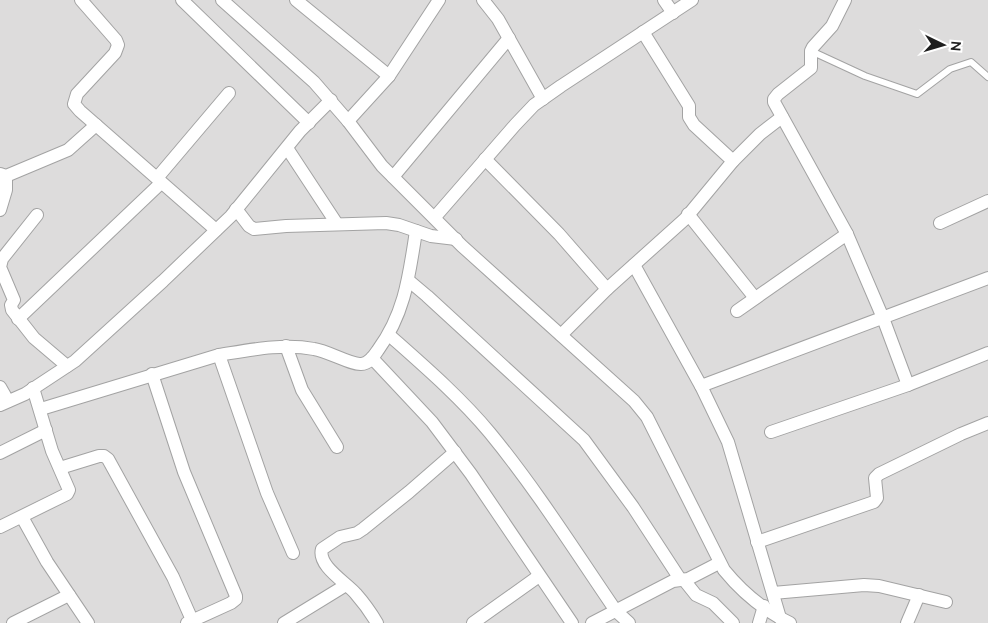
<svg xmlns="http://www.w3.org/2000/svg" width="988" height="623" font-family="Ubuntu,sans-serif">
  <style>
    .residential { fill: #dddcdc }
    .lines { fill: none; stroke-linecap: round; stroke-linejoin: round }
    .lane-casing { stroke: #a3a3a3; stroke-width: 8 }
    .street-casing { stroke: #a3a3a3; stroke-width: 14 }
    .lane { stroke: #fff; stroke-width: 6 }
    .street { stroke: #fff; stroke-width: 12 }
  </style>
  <rect width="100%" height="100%" fill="#efede6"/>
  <rect class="residential" x="0" y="0" width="988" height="623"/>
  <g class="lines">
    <g class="lane-casing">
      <path id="lane" d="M811,51L865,76L917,94L950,69L971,62L988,77"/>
    </g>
    <g class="street-casing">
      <g id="street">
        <path d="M81,0L116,40L118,45L115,53L77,94L74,104L80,111L216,230"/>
        <path d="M182,0L309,123"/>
        <path d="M222,0L314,82L348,121L382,166L462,246L634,401L647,417L724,570C742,592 765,611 790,623"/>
        <path d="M296,0L389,76"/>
        <path d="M483,0L498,19L543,99"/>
        <path d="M664,0L673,13"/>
        <path d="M845,0L832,26L813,47L811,51V68L778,94L774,99V102L847,234L883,318L908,385"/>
        <path d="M643,32L689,106V117L694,125L733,161"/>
        <path d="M348,121L389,76L439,0"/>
        <path d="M287,148L337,224"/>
        <path d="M485,159L559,234L607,289"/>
        <path d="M0,174L6,176L68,150L96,125"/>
        <path d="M393,177L509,38"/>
        <path d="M157,178L229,93"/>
        <path d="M236,209L249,226L254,229L286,226L386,223L399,225L431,236L456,239"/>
        <path d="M0,210L6,190V176"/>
        <path d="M688,214L755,298"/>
        <path d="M37,215L2,259L0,267L14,300L11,305L12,310L34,338L67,366"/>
        <path d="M435,217L515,125L534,105L561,86L692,0"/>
        <path d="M940,223L988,201"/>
        <path d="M634,265L701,386L728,442L780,618"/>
        <path d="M408,280L427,296L584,440L633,507L680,579"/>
        <path d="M737,311L847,234"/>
        <path d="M18,319L161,183"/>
        <path d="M389,335C424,366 460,397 490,433C536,489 575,551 616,611L629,623"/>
        <path d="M561,335L607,289L685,219L733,161L760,134L782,117"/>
        <path d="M286,346L302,390L337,447"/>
        <path d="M219,355L267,493L293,553"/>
        <path d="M372,358L432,422L471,474L572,623"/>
        <path d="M152,374L184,472L236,596V599L231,603L187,623"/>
        <path d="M701,386L988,278"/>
        <path d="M0,387L8,401"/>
        <path d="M0,405L25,394L75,361L163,281L231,216L300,131L331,100"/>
        <path d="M41,409L219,355C250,350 283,343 314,349C328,351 351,365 361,364C369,364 374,356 378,350C405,313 409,276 416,231"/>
        <path d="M771,432L908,385L988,353"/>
        <path d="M0,453L46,430"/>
        <path d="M60,468L99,456H104L108,459L173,577L192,620"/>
        <path d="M22,517L47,562L88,623"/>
        <path d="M0,527L67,494L69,490L52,451L33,388"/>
        <path d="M757,542L874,502L877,498L875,478L879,474L961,434L988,423"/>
        <path d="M684,580L696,595L713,603L733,623"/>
        <path d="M773,593L864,585L879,586L946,602"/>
        <path d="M13,623L69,595"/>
        <path d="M284,623L346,585"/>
        <path d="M377,623C371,613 364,603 356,594C347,583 317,566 322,549L340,537L357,533L363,529L409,492L455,452"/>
        <path d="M473,623L539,576"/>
        <path d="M592,623L673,581L688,579L719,563"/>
        <path d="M759,623L764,606"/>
        <path d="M907,623L919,595"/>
      </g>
    </g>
    <use href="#lane" class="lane"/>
    <use href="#street" class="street"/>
  </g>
  <g transform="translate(943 45) rotate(95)" stroke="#ffffff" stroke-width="4" paint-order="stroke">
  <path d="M0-4L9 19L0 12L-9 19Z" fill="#1f1f1f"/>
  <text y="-8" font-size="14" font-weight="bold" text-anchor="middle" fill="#1f1f1f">N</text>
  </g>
</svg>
